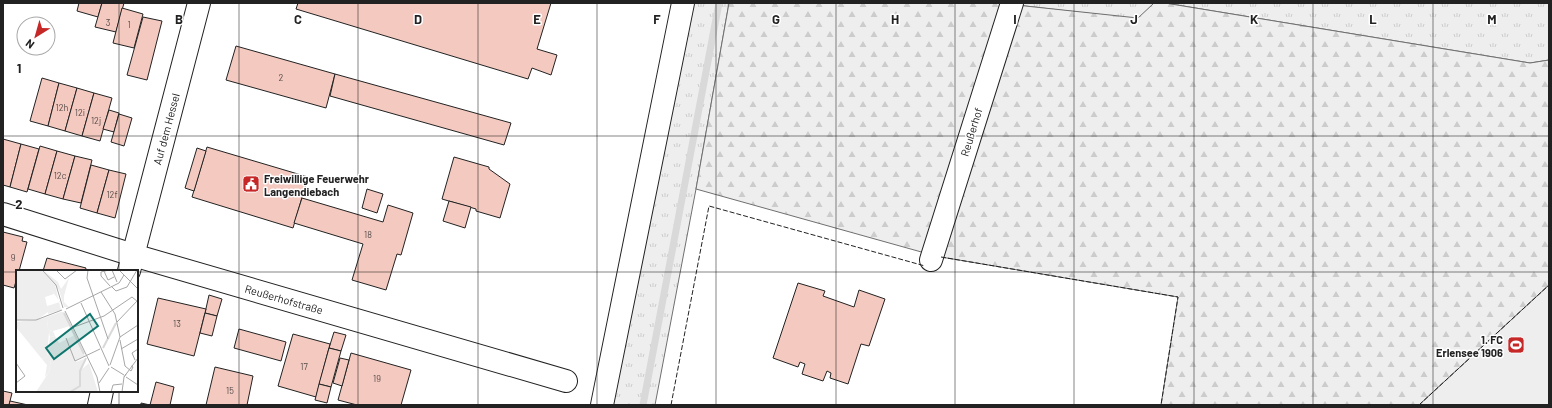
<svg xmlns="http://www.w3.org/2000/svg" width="1552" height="408" font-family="Barlow,sans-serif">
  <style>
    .grass { fill: url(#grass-tufts); stroke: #6f6f6f }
    .forest { fill: url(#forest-firs); stroke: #6f6f6f }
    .park { fill: #eee; stroke: #6f6f6f }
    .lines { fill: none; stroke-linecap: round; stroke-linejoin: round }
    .stream { stroke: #d9d9d9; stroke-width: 7 }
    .building { fill: #f3c9c0; stroke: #222 }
    .minor-casing { stroke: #222; stroke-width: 24 }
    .major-casing { stroke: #222; stroke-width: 24 }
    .minor { stroke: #fff; stroke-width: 22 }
    .major { stroke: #fff; stroke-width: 22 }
    .fence { stroke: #222; stroke-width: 1; stroke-dasharray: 5 2; stroke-linecap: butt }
    .grid { fill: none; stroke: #222; stroke-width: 1; stroke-opacity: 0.55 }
    .labels { text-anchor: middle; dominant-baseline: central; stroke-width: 3; stroke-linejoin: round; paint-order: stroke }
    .number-label { font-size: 9px; fill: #564c4a }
    .street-label { font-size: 11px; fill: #222; stroke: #fff }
    .poi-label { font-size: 11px; font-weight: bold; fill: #222; stroke: #fff; text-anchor: start }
    .inset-river { fill: none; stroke: #d9d9d9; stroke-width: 2 }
    .inset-road { fill: none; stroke: #a7a7a7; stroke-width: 1 }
    .view { fill: #0f766e; fill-opacity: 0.15; stroke: #0f766e; stroke-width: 2 }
    .inset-edge { fill: none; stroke: #222; stroke-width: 2 }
    .grid-label { font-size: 13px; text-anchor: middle; font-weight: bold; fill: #222; stroke: #fff; stroke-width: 3; stroke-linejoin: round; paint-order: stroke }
  </style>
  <defs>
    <pattern id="grass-tufts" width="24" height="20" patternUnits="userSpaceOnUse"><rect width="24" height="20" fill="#eee"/><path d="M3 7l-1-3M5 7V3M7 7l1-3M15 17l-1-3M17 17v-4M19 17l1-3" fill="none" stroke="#ccc"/></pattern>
    <pattern id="forest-firs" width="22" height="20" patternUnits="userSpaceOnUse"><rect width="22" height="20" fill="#eee"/><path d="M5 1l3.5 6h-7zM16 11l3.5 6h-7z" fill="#ccc"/></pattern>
  </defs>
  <rect width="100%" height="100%" fill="#fff"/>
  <g class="grass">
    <path d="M693,3H729L696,189L655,405H611Z"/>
    <path d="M1017,3H1154L1138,19L1016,5Z"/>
    <path d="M1165,3H1549V60L1530,63Z"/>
  </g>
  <g class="forest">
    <path d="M729,3H1011L925,253L696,189Z"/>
    <path d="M1154,3H1165L1530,63L1549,60V285L1419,405H1161L1178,297L941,257L1016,5L1138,18Z"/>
  </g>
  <path class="park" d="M1549,285V405H1419Z"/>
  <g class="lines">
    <path class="stream" d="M643,405L719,3"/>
  </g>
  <g class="building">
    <path d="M79,3H102L98,17L77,11Z"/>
    <path d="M102,3H124L116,32L95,27Z"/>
    <path d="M298,3H551L537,49L557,55L551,75L532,68L528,79L296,9Z"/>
    <path d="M122,8L143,14L134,48L113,43Z"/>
    <path d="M143,17L162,21L147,80L127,75Z"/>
    <path d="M236,46L335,74L326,108L226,80Z"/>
    <path d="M335,74L511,123L504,145L330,96Z"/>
    <path d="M42,78L59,83L48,126L30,121Z"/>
    <path d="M59,83L77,88L65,131L48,126Z"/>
    <path d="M77,88L94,93L82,136L65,131Z"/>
    <path d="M94,93L112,98L100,141L82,136Z"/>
    <path d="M109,110L119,113L114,132L103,129Z"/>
    <path d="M119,114L132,118L124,146L111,142Z"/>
    <path d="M3,139L21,144L10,187L3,185Z"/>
    <path d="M21,144L39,149L27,192L10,187Z"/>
    <path d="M40,146L57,151L45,194L28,189Z"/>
    <path d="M207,147L308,177L293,228L192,197Z"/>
    <path d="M197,148L206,151L194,191L185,188Z"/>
    <path d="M57,151L75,156L63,199L45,194Z"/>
    <path d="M75,156L92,160L81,203L63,199Z"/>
    <path d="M454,157L489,167V169L510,184L500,218L476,211V209L442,199Z"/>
    <path d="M91,165L109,170L97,213L80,208Z"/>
    <path d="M109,170L126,174L115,218L97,213Z"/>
    <path d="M367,189L383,194L377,213L362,208Z"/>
    <path d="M302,198L383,222L388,205L413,213L401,255L397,254L386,290L352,280L363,244L294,223Z"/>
    <path d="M449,201L471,207L465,228L443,221Z"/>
    <path d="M3,232L23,237L22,241L27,242L19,271H17V278L14,288L3,285Z"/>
    <path d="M47,258L86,268L85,271H43Z"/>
    <path d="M798,283L825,291L823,296L854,307L859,290L885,299L869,346L861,344L848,384L830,378L831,373L827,371L823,381L802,374L805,364L800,362L798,367L773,358Z"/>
    <path d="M209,295L222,299L217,316L205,313Z"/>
    <path d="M158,298L206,309L194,356L147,344Z"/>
    <path d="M205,313L217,316L212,336L200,333Z"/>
    <path d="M239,329L286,342L281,361L234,348Z"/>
    <path d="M334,332L346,335L341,351L329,348Z"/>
    <path d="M293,334L330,344L316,397L278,386Z"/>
    <path d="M329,348L341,351L331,387L319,384Z"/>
    <path d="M351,353L411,370L401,405H357L338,400Z"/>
    <path d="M340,358L349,360L342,386L333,383Z"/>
    <path d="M215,367L253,376L247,405H206Z"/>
    <path d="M156,382L174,387L170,405H141V403L150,405Z"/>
    <path d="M319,384L331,387L327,403L315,400Z"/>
    <path d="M3,391L12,393L9,405H3Z"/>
    <path d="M10,401L28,405H9Z"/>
  </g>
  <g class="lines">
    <g class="minor-casing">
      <g id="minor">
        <path d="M3,214L133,255L566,381"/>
        <path d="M931,260L1012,3"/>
        <path d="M129,271L199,3"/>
        <path d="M99,405L102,391"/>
      </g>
    </g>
    <g class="major-casing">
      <path id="major" d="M602,405L683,3"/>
    </g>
    <use href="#minor" class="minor"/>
    <use href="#major" class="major"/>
    <g class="fence">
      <path d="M941,257L1178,297L1161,405"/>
      <path d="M671,405L709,206L925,266"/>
      <path d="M1419,405L1549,285"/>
    </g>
  </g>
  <path class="grid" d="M119,3V271M239,3V405M358,3V405M478,3V405M597,3V405M716,3V405M836,3V405M955,3V405M1074,3V405M1194,3V405M1313,3V405M1433,3V405M3,136H1549M3,272H17M137,272H1549M119,391V405"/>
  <defs>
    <g id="civic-square" transform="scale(0.9)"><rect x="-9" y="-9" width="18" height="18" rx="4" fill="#c62828" stroke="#fff"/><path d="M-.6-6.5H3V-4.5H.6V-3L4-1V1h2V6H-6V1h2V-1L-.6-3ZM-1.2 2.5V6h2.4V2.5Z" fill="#fff"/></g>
    <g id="stadium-square" transform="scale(0.9)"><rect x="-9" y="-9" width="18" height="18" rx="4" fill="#c62828" stroke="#fff"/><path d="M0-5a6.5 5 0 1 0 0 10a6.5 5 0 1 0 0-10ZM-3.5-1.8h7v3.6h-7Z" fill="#fff"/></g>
  </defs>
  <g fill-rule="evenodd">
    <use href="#civic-square" x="251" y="184"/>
    <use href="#stadium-square" x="1516" y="345"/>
  </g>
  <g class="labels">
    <g class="number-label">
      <text x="108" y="22">3</text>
      <text x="129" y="24">1</text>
      <text x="281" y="77">2</text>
      <text x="62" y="107">12h</text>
      <text x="80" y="112">12i</text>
      <text x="96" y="120">12j</text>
      <text x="60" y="175">12c</text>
      <text x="112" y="194">12f</text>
      <text x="368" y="234">18</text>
      <text x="13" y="257">9</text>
      <text x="177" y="323">13</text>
      <text x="304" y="366">17</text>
      <text x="377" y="378">19</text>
      <text x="230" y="390">15</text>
    </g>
    <g class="street-label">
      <text transform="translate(166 129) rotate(-75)">Auf dem Hessel</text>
      <text transform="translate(971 132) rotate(-73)">Reußerhof</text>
      <text transform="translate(284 299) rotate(16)">Reußerhofstraße</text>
    </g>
    <g class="poi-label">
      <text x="264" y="178">Freiwillige Feuerwehr<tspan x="264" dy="13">Langendiebach</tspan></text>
      <text x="1503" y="339" text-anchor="end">1. FC<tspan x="1503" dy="13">Erlensee 1906</tspan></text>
    </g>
  </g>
  <g transform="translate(16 270)">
    <rect width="122" height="122" fill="#fff"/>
    <path d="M0,0H25L39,15L45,40L32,44V42L22,49L0,50ZM34,18L44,32L31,36L29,27L38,24ZM27,0L42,12L45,19L53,8L48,26V32L53,37H48L43,20ZM45,42H48L70,86L54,56L37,61L39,66L34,67L33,62L36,61L32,59L31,49L23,51L18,52H16ZM53,78L60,92L68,89L64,101L73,93L82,122H20L33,102L35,90Z" fill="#eee" fill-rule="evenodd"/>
    <path d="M59,65L69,86L59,91L53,78L35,90L33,102L29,107L31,95L26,89L31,87L34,67L39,66L43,73Z" fill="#eee"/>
    <path d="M31,48L32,59L36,61L33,62L31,87L26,89L0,57V52Z" fill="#eee"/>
    <path class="inset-river" d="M48,43L68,84M87,78L100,53M54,122L64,116V101L70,88"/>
    <path class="inset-road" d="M26,0L40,15L47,38M40,0L49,9L61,0M72,0L71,8L92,69M93,0L85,2V6L94,16M96,0L101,12M103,0L122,19M88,1L92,10L98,7M95,16L100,21L111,17L121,0M85,22L99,44L104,67M65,33L93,96M50,39L103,13L108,5M49,41L81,107L84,122M0,50H20L46,40M101,52L122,30M58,57L88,46L116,27L122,32M50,68L59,91L84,79M104,70L109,96L115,101L117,97L115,96M105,79L122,69M119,90L116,83L122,79M0,93L9,106L0,113M94,95L104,67L122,55M95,97L108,105M110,104L108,107L122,88M110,107L122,115M83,113L93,98M95,122L97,115L106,114M106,122L108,107"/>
    <path class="view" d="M74,44L82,56L38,89L30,78Z"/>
    <rect width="122" height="122" class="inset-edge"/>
  </g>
  <g class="grid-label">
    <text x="179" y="24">B</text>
    <text x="298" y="24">C</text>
    <text x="418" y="24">D</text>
    <text x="537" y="24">E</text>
    <text x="657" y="24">F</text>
    <text x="776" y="24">G</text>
    <text x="895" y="24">H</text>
    <text x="1015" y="24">I</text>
    <text x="1134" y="24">J</text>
    <text x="1254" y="24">K</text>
    <text x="1373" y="24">L</text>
    <text x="1492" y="24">M</text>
    <text x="19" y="73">1</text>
    <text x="19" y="209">2</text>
  </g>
  <rect width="1552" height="408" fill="none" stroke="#222222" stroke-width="8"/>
  <g transform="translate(36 36) rotate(217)"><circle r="19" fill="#ffffff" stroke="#a7a7a7"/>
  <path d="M0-3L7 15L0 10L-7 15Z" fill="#c62828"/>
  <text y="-6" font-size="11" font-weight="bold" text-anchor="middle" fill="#222222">N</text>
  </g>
</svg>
